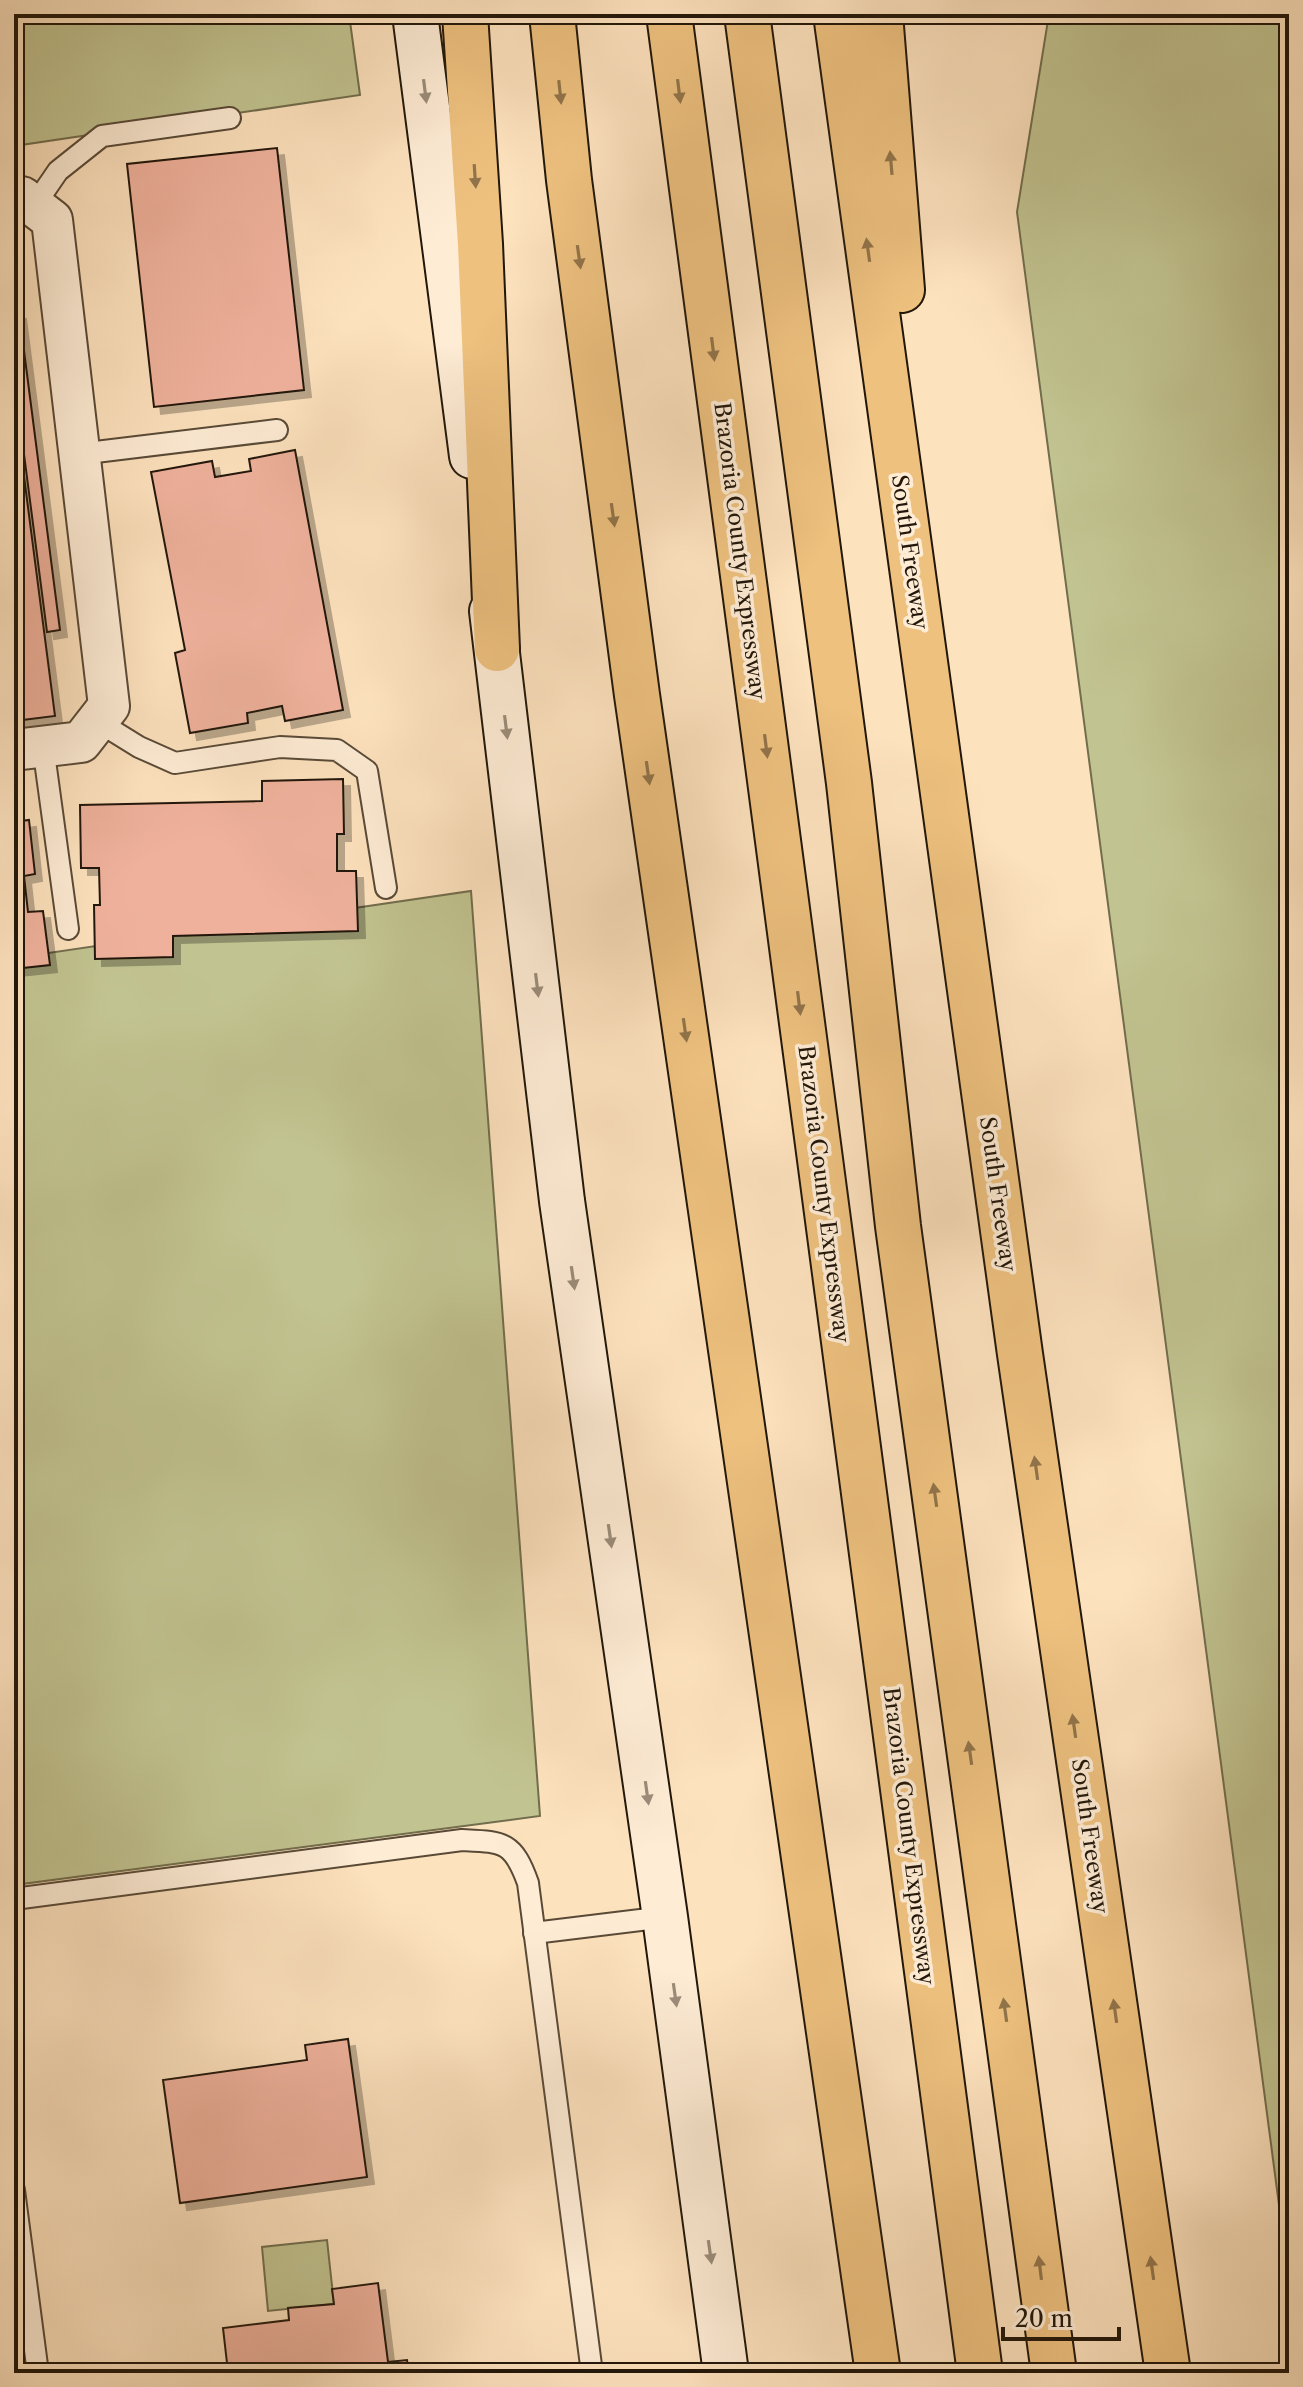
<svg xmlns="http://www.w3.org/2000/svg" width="1303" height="2387" font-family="'Libre Caslon Text',serif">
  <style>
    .green { fill: #c1c390; stroke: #726d4d; stroke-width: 2 }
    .building { fill: #efb19c; stroke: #22170a; stroke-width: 2; filter: url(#shadow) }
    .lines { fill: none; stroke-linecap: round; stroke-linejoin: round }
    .lane-casing { stroke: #594a37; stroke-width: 24 }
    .street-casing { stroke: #594a37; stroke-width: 44 }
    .secondary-casing { stroke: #22170a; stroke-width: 48 }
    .highway-casing { stroke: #22170a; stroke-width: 48 }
    .lane { stroke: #feecd5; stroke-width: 20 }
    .street { stroke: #feecd5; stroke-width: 40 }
    .secondary { stroke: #feecd5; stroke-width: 44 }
    .highway { stroke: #eec17f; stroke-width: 44 }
    .oneway { fill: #9b8c7a }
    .oneway2 { fill: #92744a }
    .labels { text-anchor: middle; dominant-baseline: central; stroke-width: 7; stroke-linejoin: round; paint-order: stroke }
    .street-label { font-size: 22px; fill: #22170a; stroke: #feecd5 }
  </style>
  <defs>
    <filter id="shadow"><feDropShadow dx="7" dy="7" stdDeviation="0" flood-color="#0004"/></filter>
  </defs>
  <rect width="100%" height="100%" fill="#fde2be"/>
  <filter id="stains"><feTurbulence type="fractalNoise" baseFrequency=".0025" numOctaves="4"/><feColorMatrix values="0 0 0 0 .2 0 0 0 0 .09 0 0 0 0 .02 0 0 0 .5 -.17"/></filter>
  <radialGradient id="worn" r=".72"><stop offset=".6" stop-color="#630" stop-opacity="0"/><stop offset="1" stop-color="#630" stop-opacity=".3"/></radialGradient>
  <g class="green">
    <path d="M14,14H349L360,95L14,146Z"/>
    <path d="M1049,14H1289V2281L1017,212Z"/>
    <path d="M471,891L540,1816L14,1885V958Z"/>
    <path d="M327,2240L334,2304L268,2311L262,2247Z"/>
  </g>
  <g class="building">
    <path d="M277,148L304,390L154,407L127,164Z"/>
    <path d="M19,312L60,630L47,632L14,377V313Z"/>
    <path d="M14,399L55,716L14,721Z"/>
    <path d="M295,450L343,710L285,721L282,706L247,713L248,723L190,733L175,653L185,650L151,472L212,461L215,477L251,471L249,459Z"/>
    <path d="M343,779L344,834H337V871H356L358,931L173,936V957L95,959L94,905H100L99,868H81L80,805L262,801V781Z"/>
    <path d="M29,820L35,874L24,876L28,912L43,911L50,965L14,969V822Z"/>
    <path d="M348,2039L367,2177L180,2203L163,2080L307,2060L305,2045Z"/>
    <path d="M378,2283L388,2362L407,2360L409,2373H191V2367L227,2363L223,2328L289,2320L288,2308L334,2304L332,2289Z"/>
  </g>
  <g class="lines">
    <g class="lane-casing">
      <g id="lane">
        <path d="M34,206L58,171L102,136L230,118"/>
        <path d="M79,454L277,430"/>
        <path d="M97,721L139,747L175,763L280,747L337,750L367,771L386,888"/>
        <path d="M43,746L68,929"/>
        <path d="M14,1899L462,1840C503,1842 513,1841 528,1883L592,2373"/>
        <path d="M534,1933L665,1917"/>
        <path d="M14,2190L38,2373"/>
      </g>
    </g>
    <g class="street-casing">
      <path id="street" d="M14,196L22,197L52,220L109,706L81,742L14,750"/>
    </g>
    <g class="secondary-casing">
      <g id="secondary">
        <path d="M415,14L472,456"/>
        <path d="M492,611L562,1201L665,1917L726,2373"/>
      </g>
    </g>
    <g class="highway-casing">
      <g id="highway">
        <path d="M465,14L480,244L497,649"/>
        <path d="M552,14L569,180L637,695L878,2373"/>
        <path d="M669,14L980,2373"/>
        <path d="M747,14L849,783L898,1226L1054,2373"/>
        <path d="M836,14L1020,1354L1168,2373"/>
        <path d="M880,14L902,290"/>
      </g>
    </g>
    <use href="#lane" class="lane"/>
    <use href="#street" class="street"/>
    <use href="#secondary" class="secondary"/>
    <use href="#highway" class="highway"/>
  </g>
  <defs><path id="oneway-solid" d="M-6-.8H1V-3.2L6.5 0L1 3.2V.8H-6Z" transform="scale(2)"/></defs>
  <g class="oneway">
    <use href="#oneway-solid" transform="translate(425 91) rotate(83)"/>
    <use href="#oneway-solid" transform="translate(506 727) rotate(83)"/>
    <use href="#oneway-solid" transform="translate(537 985) rotate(83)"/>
    <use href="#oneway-solid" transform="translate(573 1278) rotate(82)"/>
    <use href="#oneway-solid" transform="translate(610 1536) rotate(82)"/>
    <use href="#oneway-solid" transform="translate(647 1793) rotate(82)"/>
    <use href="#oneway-solid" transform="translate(675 1995) rotate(82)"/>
    <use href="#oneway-solid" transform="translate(710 2252) rotate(82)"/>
  </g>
  <g class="oneway2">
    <use href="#oneway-solid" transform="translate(679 91) rotate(83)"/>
    <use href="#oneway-solid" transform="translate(560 92) rotate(84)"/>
    <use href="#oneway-solid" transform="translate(891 163) rotate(-95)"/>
    <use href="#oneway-solid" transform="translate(475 176) rotate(86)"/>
    <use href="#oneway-solid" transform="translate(868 250) rotate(-98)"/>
    <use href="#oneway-solid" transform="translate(579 257) rotate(82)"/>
    <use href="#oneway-solid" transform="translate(713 349) rotate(83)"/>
    <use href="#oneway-solid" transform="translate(613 515) rotate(82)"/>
    <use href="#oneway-solid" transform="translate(766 746) rotate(83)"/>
    <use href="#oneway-solid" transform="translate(648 773) rotate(82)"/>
    <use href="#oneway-solid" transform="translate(799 1003) rotate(83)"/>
    <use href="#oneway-solid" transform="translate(685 1030) rotate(82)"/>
    <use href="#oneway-solid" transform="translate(1036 1468) rotate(-98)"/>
    <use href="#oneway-solid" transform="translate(935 1495) rotate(-98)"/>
    <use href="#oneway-solid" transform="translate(1074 1726) rotate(-98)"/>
    <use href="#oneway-solid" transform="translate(970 1753) rotate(-98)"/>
    <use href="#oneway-solid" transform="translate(1005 2010) rotate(-98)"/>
    <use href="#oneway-solid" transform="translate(1115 2011) rotate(-98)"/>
    <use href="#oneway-solid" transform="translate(1040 2268) rotate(-97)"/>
    <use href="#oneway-solid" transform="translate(1152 2268) rotate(-98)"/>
  </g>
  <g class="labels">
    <g class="street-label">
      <text transform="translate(740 551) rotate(83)">Brazoria County Expressway</text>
      <text transform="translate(910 552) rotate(82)">South Freeway</text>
      <text transform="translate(824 1194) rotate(83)">Brazoria County Expressway</text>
      <text transform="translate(998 1194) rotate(82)">South Freeway</text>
      <text transform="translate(909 1836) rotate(83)">Brazoria County Expressway</text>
      <text transform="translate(1090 1836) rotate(82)">South Freeway</text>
    </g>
  </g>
  <rect width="1303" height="2387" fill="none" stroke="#fde2be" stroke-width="48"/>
  <rect x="16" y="16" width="1271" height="2355" fill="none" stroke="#22170a" stroke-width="4"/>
  <rect x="24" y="24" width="1255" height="2339" fill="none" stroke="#22170a" stroke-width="2"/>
  <path d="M1003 2327v12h116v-12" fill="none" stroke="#22170a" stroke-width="4"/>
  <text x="1015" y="2327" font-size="24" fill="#22170a" stroke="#feecd5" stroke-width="6" paint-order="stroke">20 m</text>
  <rect width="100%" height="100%" filter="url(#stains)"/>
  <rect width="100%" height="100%" fill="url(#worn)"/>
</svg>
